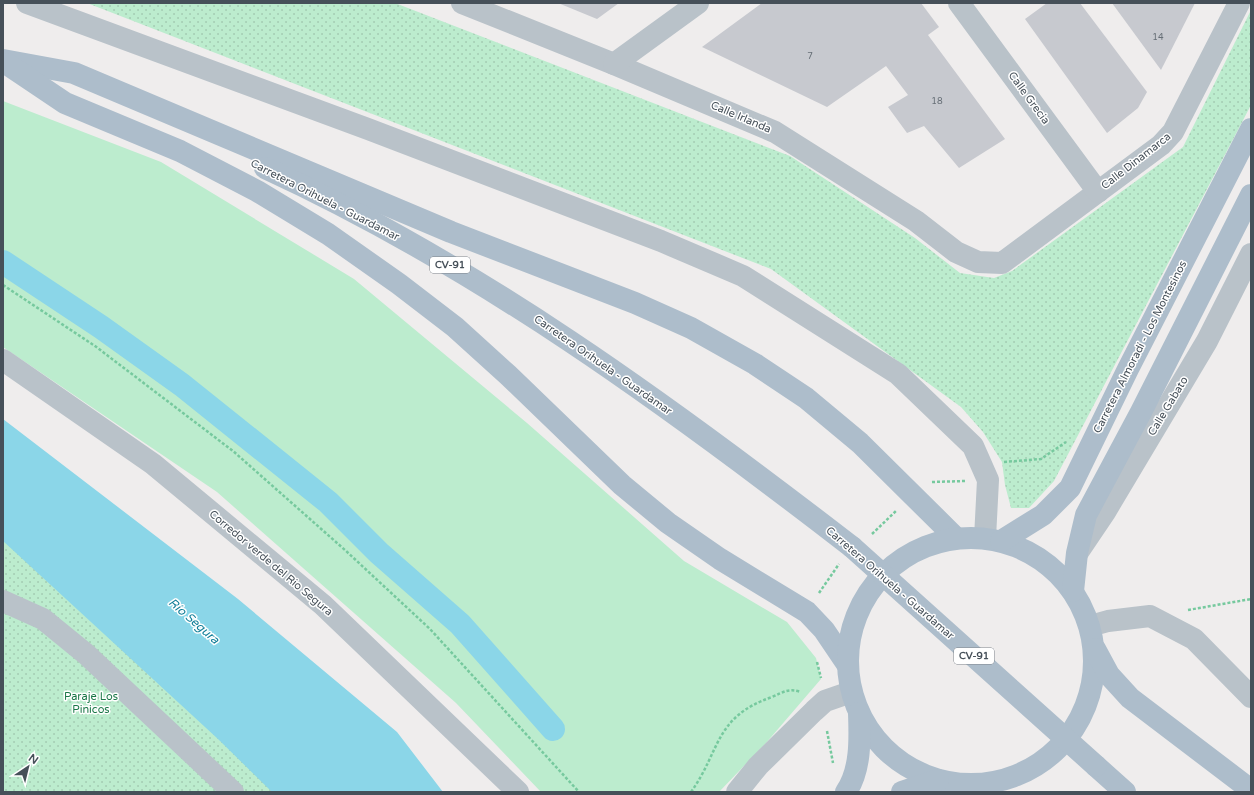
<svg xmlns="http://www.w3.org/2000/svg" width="1254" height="795" font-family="'Varela Round',sans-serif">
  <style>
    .grass { fill: #bcecce }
    .park { fill: url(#park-dots) }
    .water { fill: #8bd6e8 }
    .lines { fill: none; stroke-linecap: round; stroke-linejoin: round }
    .canal { stroke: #8bd6e8; stroke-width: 24 }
    .building { fill: #c7c9cf }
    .path { stroke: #76c99e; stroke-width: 2.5; stroke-dasharray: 3 2; stroke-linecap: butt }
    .minor { stroke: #b9c2c9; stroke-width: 22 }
    .major { stroke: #adbdcb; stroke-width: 22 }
    .major-bridge { stroke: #adbdcb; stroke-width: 22 }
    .labels { text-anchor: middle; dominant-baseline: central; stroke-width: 3; stroke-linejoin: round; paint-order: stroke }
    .number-label { font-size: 9px; fill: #666e76 }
    .shield { fill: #fff; stroke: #7e848b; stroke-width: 1 }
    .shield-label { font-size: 10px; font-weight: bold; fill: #465059 }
    .street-label { font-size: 11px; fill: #465059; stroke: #fff }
    .park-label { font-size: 11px; fill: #1a7747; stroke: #fff }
    .water-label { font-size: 12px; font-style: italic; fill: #127f99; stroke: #fff }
  </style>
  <defs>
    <pattern id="park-dots" width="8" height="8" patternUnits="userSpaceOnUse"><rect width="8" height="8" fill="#bcecce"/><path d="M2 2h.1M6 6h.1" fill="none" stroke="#a3ccb3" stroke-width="1.8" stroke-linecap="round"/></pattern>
  </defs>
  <rect width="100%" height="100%" fill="#efeded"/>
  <path class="grass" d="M3,101L161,162L354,279L527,423L684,561L787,622L816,658L821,679L766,743L719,792H541L456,703L217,492L3,347Z"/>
  <g class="park">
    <path d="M87,3H395L790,156L915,238L960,273L994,278L1012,271L1183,147L1251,10V105L1054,481L1029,508H1011L1005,485L1002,462L983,432L961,407L771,269Z"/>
    <path d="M3,516L279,792L3,791Z"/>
  </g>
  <path class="water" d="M3,419L238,599L397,732L443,792H272L218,739L3,541Z"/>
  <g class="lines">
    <path class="canal" d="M3,262L101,327L182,385L328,502L379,553L460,624L553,729"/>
  </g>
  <g class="building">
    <path d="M558,3H619L597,19Z"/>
    <path d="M762,3H921L939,27L928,35L1005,139L959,168L924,126L907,133L888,107L908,95L886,66L827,107L702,47Z"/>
    <path d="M1047,3H1080L1147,92L1138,108L1107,133L1025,19Z"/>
    <path d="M1112,3H1195L1161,70Z"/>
  </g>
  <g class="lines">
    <g class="path">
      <path d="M3,285L95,346L233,451L345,550L430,629L579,792"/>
      <path d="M1004,462L1041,459L1066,442"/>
      <path d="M932,482L965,481"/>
      <path d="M872,534L897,510"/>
      <path d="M819,593L839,564"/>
      <path d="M1188,610L1251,599"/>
      <path d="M817,662L821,678"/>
      <path d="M827,731L833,763"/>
      <path d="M691,792C721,750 714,717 772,697C783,692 789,688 801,692"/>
    </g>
    <g class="minor">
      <path d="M27,3L368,129L661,241L743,276L898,374L973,446L988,480L985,538"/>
      <path d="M462,3L614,64L775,132L916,221L956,252L978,262L1002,263L1161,145L1173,132L1239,3"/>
      <path d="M959,3L1098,192"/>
      <path d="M614,64L698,3"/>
      <path d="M3,360L153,464L323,605L518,792"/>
      <path d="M1078,552L1105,512L1207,341L1251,254"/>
      <path d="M3,601L43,619L86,654L233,792"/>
      <path d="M1090,626L1108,621L1150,616L1194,639L1251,697"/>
      <path d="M737,792L758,766L814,711L825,701L851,692"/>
      <path d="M960,792L961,784"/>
    </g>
    <g class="major">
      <path d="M3,60L74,73L451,232L635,303L691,328L755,364L806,398L860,443L956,538"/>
      <path d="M7,64L65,103L180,151L257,191L328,234L399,284L455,327L508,375L622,485L668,523L720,559L807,612L824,630L847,664"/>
      <path d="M265,168C478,266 667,404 852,547"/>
      <circle cx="971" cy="661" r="123"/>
      <path d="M1001,541L1043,515L1070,488L1128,369L1251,129"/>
      <path d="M1073,591L1077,553L1086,515L1141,412L1251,195"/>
      <path d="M1095,649L1109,675L1130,698L1251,790"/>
      <path d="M1096,766L1125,792"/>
      <path d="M846,792C861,770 860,739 859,713"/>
      <path d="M902,792L938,780"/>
    </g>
    <path class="major-bridge" d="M852,547L1096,766"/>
  </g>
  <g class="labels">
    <g class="number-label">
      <text x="1158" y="37">14</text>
      <text x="810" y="56">7</text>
      <text x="937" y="101">18</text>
    </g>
    <g class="shield">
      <rect x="430" y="257" width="40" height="16" rx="3"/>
      <rect x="954" y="648" width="40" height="16" rx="3"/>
    </g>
    <g class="shield-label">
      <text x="450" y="265">CV-91</text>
      <text x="974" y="656">CV-91</text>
    </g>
    <g class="street-label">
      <text transform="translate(1029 98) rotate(54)">Calle Grecia</text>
      <text transform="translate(741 117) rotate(23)">Calle Irlanda</text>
      <text transform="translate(1136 161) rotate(-38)">Calle Dinamarca</text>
      <text transform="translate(325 200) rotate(27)">Carretera Orihuela - Guardamar</text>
      <text transform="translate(1140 347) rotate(-63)">Carretera Almoradí - Los Montesinos</text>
      <text transform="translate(603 365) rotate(35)">Carretera Orihuela - Guardamar</text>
      <text transform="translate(1168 406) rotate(-59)">Calle Gabato</text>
      <text transform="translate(271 563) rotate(40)">Corredor verde del Rio Segura</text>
      <text transform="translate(890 583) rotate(41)">Carretera Orihuela - Guardamar</text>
    </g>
    <g class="park-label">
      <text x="91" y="696">Paraje Los<tspan x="91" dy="13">Pinicos</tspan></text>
    </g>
    <g class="water-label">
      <text transform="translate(194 621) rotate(41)">Río Segura</text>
    </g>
  </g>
  <rect width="1254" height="795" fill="none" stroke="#465059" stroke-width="8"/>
  <g transform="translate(28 767) rotate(35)" stroke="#ffffff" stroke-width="3" paint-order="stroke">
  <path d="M0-3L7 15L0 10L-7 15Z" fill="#465059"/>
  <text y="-6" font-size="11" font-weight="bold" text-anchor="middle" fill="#465059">N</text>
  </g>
</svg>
